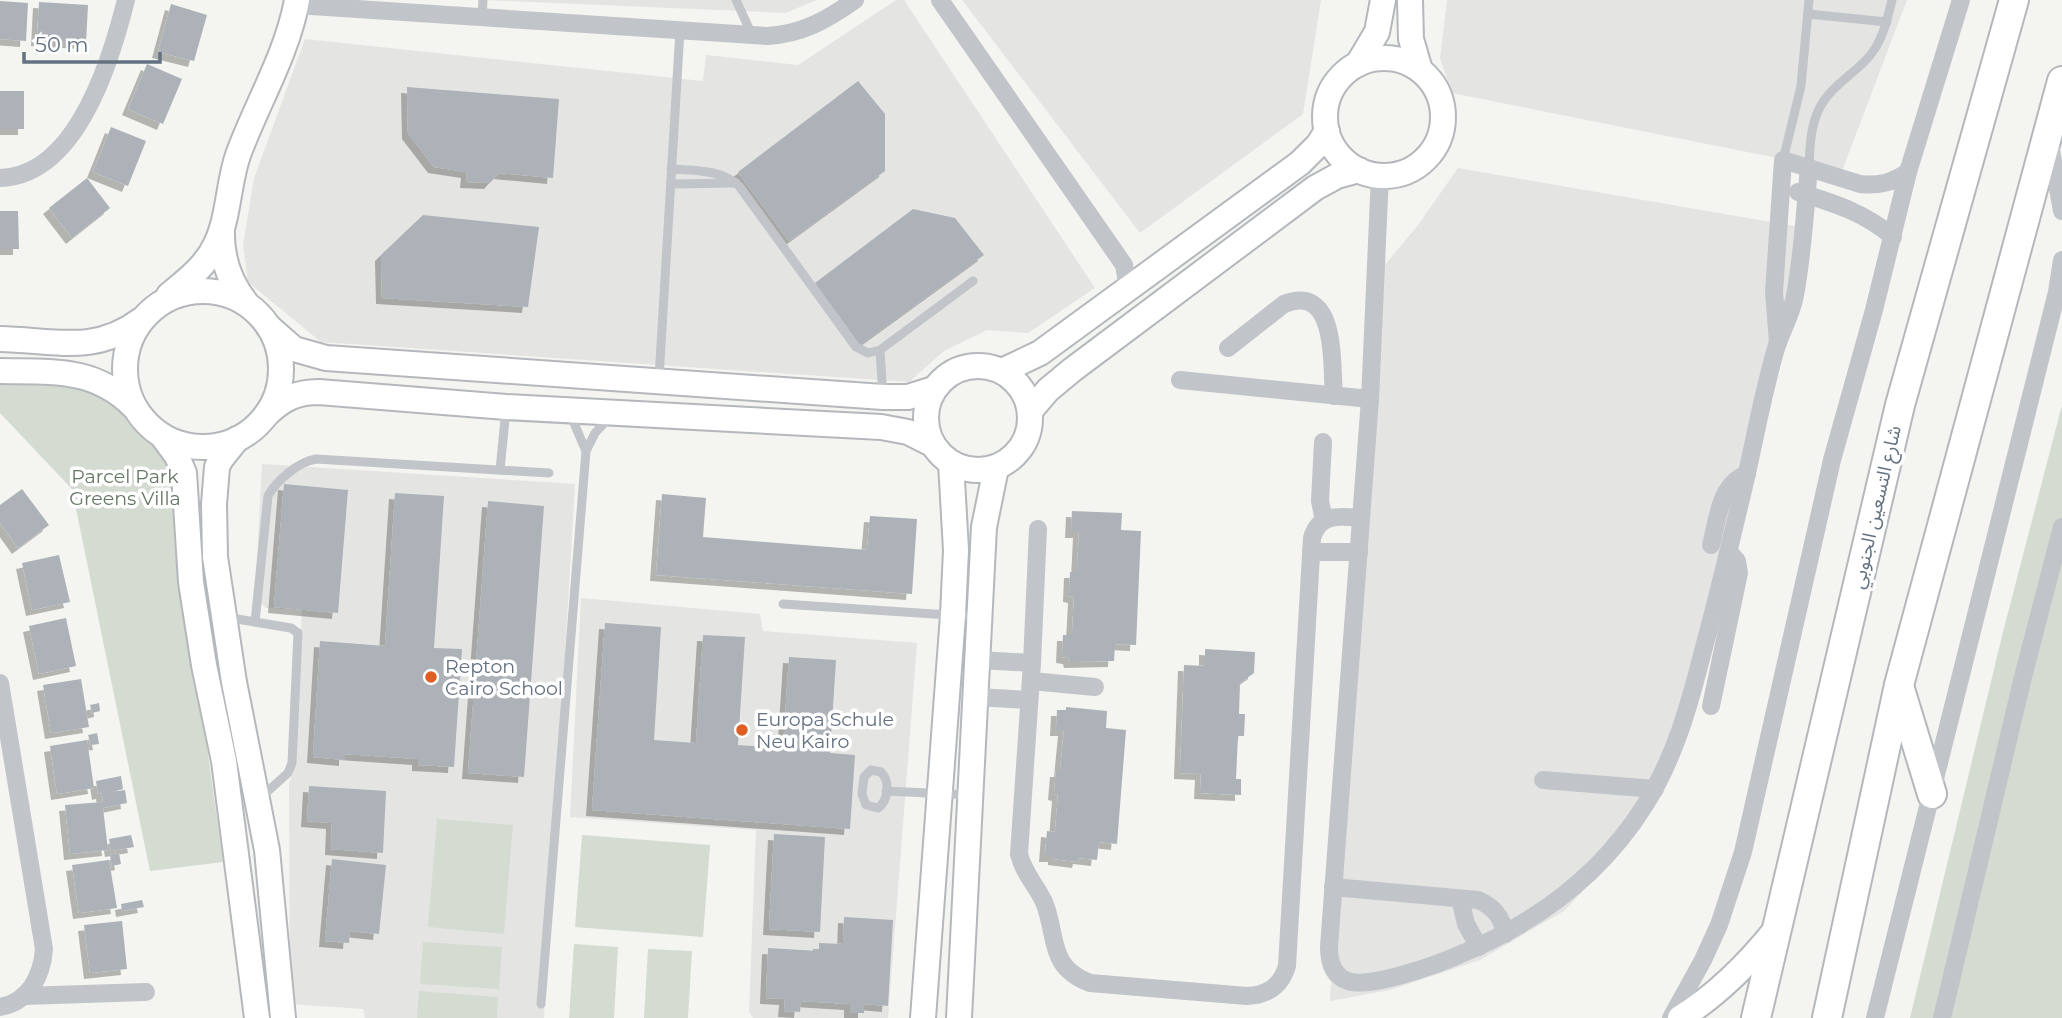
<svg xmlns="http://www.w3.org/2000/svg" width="2062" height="1018" font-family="Montserrat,'Noto Sans Arabic',sans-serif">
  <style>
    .built { fill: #e4e5e3 }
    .green { fill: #d4dbd1 }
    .building { fill: #acb2b8; filter: url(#shadow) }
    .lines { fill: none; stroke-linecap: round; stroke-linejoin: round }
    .secondary-casing { stroke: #b4b8bc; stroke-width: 28 }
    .primary-casing { stroke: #b4b8bc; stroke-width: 32 }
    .lane { stroke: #c1c4c8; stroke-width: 9 }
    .street { stroke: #c1c4c8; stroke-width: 18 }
    .secondary { stroke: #fff; stroke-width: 24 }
    .primary { stroke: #fff; stroke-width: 28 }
    .poi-dot { fill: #e15e23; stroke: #fff; stroke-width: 2.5 }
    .labels { text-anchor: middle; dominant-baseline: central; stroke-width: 7; stroke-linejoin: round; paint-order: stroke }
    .park-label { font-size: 19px; fill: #647862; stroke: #fff }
    .street-label { font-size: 19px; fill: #637181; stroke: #fff }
    .poi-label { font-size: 19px; fill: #637181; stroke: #fff; text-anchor: start }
  </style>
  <defs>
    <filter id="shadow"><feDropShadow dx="-6" dy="6" stdDeviation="0" flood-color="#0004"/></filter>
  </defs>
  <rect width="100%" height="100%" fill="#f4f4f0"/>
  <g class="built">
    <path d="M482,0H817L785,13Z"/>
    <path d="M896,0H904L1095,288L1028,333L987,330L944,351L909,382L321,342L248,282L243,245L254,178L305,39L703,81L706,55L798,65Z"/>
    <path d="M962,0H1321L1303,114L1140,233Z"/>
    <path d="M1447,0H1907L1842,171L1452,93L1440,58Z"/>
    <path d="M1458,168L1800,227L1742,500L1669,769L1613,859L1564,911L1480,960L1390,990L1330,1001L1374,278L1418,225Z"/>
    <path d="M262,464L575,484L544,1018H365L363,1009L290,1004L289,783L293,774L302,610L266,608L255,597Z"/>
    <path d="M581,598L760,614L763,631L917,643L888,1018H753L749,1012L756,830L570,817Z"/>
  </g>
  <g class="green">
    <path d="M0,382L98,389L122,406L137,426L164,447L178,476L175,515L223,862L150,871L72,489L0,413Z"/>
    <path d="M2062,405V1018H1910L2003,632Z"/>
    <path d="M437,819L513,825L504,934L428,927Z"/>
    <path d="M582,835L710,845L703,937L575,927Z"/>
    <path d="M423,942L502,947L499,989L420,984Z"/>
    <path d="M574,944L618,947L614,1018H569Z"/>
    <path d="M648,949L692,951L688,1018H644Z"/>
    <path d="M419,991L498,997L497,1018H417Z"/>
  </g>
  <g class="building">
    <path d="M0,1L28,3L26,41L0,39Z"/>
    <path d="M39,2L88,5L86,43L37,40Z"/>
    <path d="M171,4L207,15L194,61L158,52Z"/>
    <path d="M147,64L182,79L163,124L128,109Z"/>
    <path d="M858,81L885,114V171L789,241L738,172Z"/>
    <path d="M407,87L559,99L553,178L499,173L490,183L466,182L467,172L434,167L408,133Z"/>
    <rect x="0" y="91" width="24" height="38"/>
    <path d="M111,127L146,141L128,186L93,172Z"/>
    <path d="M87,178L110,208L72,238L49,208Z"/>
    <path d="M913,209L955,218L984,255L860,345L815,283Z"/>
    <path d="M0,211H18L19,249H0Z"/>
    <path d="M423,215L539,227L528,307L382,298L381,255Z"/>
    <path d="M284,484L348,490L338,613L274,607Z"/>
    <path d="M22,489L49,525L18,548L0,523V505Z"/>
    <path d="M395,493L444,496L434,648L462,649L454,767L418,765V759L345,754V760L313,757L320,641L385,646Z"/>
    <path d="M662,494L706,498L703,537L867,550L870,516L917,519L912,594L656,575Z"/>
    <path d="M488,501L544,506L524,777L468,773Z"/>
    <path d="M1072,511L1122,513L1121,530L1141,531L1136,645L1115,644L1114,661L1070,662L1069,658L1062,657L1063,635H1072L1074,597L1069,596L1070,572H1077L1079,532H1071Z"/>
    <path d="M59,555L70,602L32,610L22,563Z"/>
    <path d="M66,618L76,666L39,674L29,626Z"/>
    <path d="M605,623L661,627L654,740L696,743L703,635L745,637L738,745L783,748L789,657L836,660L830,753L855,755L850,829L592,810Z"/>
    <path d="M1205,649L1255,652L1254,673L1240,683L1239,714H1245L1244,736H1238L1236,779H1241V795L1200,793L1201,774L1180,773L1184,665L1205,666Z"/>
    <path d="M81,679L89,727L51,733L43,685Z"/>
    <path d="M99,703L100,711L92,713L90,705Z"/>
    <path d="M1066,707L1107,711L1106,728L1126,730L1117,844L1099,842L1097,860L1079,858L1078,862L1054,859V856H1045L1047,831L1055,832L1058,795L1054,794L1056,771H1060L1064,730H1056L1057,710H1066Z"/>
    <path d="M97,733L99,744L91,745L88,735Z"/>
    <path d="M87,740L94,788L57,794L50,746Z"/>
    <path d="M121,776L123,789L112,792L125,790L127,803L103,808L108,850L70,854L65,805L103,802L102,793L98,794L96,781Z"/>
    <path d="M309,786L386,791L383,853L331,849L332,823L307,821Z"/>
    <path d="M774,834L825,837L820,932L769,929Z"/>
    <path d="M131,835L134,847L111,851L109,839Z"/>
    <path d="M119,853L121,864L112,866L110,855Z"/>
    <path d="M332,859L386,865L379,934L350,931L349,943L325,941Z"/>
    <path d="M109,860L117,908L79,913L72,865Z"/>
    <path d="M142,900L144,907L122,911L121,904Z"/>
    <path d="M844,917L893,920L888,1006L864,1004V1013H850V1004L801,1001L800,1012L784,1011L785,999L766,998L768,948L819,951V943L843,944Z"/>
    <path d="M122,921L127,969L90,973L84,925Z"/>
  </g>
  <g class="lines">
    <g class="secondary-casing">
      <g id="secondary">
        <path d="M1410,0L1411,39L1420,70"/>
        <circle cx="1384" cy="117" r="59"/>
        <path d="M1358,64L1377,32L1383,0"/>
        <path d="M222,229C221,257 229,282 247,304"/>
        <circle cx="203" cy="369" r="78"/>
        <path d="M169,295C187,280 206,266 216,244C229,217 228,184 238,155C257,103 287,55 297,0"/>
        <path d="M269,327L294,349L326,358L883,397H908L934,389"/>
        <path d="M0,339C54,340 94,355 141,320"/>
        <circle cx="978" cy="418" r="52"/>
        <path d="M0,371C51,372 94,367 133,406"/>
        <path d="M1002,371L1040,353L1300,163L1318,145L1327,131"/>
        <path d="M1030,411L1048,390L1072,370L1315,188L1337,176L1359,170"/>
        <path d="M267,414C283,399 296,392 319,392L506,407L881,427L908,432L932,444"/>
        <path d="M163,437L177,456L184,473L191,582L204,665L224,761L257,1018"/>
        <path d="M237,439L221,459L217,467L214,504L215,557L234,682L267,850L283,1018"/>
        <path d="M923,1018L953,615L956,550L951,463"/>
        <path d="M959,1018L984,527L996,468"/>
        <path d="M1680,1018C1719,994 1749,963 1777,928"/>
      </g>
    </g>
    <g class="primary-casing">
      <g id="primary">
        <path d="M1899,686L1932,794"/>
        <path d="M1756,1018L1900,405L2014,0"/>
        <path d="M1827,1018L1899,685L2062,81"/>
      </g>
    </g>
    <g class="lane">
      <path d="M736,0L752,35"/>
      <path d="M1808,14L1887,22"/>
      <path d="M482,17L483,0"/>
      <path d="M1783,160L1801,86L1809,0"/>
      <path d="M1809,167C1810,147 1810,128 1819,109C1830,87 1850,77 1867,59C1882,43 1887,21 1892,0"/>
      <path d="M671,169C696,171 720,169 739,186L856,347L868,353L880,350L973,281"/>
      <path d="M671,184L736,183"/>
      <path d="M880,350L883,397"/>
      <path d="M659,378L680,30"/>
      <path d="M570,414L586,451"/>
      <path d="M500,470L506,409"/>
      <path d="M783,604L979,617"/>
      <path d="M225,617L291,628L298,633L292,763L288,773L259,799"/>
      <path d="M255,622L268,496C277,480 298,462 316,459L549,473"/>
      <path d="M871,770L881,772C890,781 889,800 878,808L866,805L862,794L864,777Z"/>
      <path d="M886,791L970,795"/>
      <path d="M541,1004L586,451L595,433L609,418"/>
    </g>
    <g class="street">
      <path d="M940,0L1124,265L1127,282L1118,296"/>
      <path d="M296,5L767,36C802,34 827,20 855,0"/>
      <path d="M2049,139L2062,211"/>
      <path d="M1380,175L1370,399L1329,947C1329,962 1333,976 1348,981C1370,989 1439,964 1461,954C1536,923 1601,875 1645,805C1675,757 1689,706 1703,651C1718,596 1731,541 1744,486C1755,439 1763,391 1777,345C1783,328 1792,313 1795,295C1803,253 1805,210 1809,167"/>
      <path d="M0,178C77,176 111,60 126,0"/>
      <path d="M1798,192C1833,203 1864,212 1893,237"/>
      <path d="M1778,343L1774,292L1783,160L1860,184C1878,186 1892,183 1908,172"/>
      <path d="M1228,348L1284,304C1338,283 1331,364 1334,396"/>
      <path d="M1180,380L1370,399"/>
      <path d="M1323,442L1320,501L1324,520"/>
      <path d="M1038,529L1032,663L1019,854C1023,872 1036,885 1044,902C1058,936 1047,967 1090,983L1247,996C1268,995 1281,986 1287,966L1312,538C1319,513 1340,516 1361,518"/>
      <path d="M1711,545C1718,519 1719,485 1747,474"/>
      <path d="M1311,552H1359"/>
      <path d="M978,660L1032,663"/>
      <path d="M1031,681L1095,687"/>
      <path d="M0,683L44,949C42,976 29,1002 0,1007"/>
      <path d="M977,697L1029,700"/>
      <path d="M1711,706L1739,573L1737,561L1729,552"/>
      <path d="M1543,780L1655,789"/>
      <path d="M1333,887L1478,900C1494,907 1502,917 1505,934"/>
      <path d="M1460,899L1466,924L1479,947"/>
      <path d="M23,996L146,992"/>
      <path d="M1671,1018L1703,960L1719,925L1743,852L1832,460L1874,310L1908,172L1961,0"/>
      <path d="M1875,1018L2057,292L2062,260"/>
      <path d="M1942,1018L2023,677L2062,527"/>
    </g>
    <use href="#secondary" class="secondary"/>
    <use href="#primary" class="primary"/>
  </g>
  <g class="poi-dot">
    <circle cx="431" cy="677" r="7"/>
    <circle cx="742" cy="730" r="7"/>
  </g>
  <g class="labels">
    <g class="park-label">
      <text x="125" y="476">Parcel Park<tspan x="125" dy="22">Greens Villa</tspan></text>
    </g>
    <g class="street-label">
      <text transform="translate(1876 507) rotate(-77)">شارع التسعين الجنوبي</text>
    </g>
    <g class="poi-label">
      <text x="445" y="666">Repton<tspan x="445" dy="22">Cairo School</tspan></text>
      <text x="756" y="719">Europa Schule<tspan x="756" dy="22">Neu Kairo</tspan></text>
    </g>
  </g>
  <path d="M24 52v10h136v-10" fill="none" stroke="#637181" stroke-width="3.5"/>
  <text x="35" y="52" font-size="21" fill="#637181" stroke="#ffffff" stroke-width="5" paint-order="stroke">50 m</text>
</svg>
